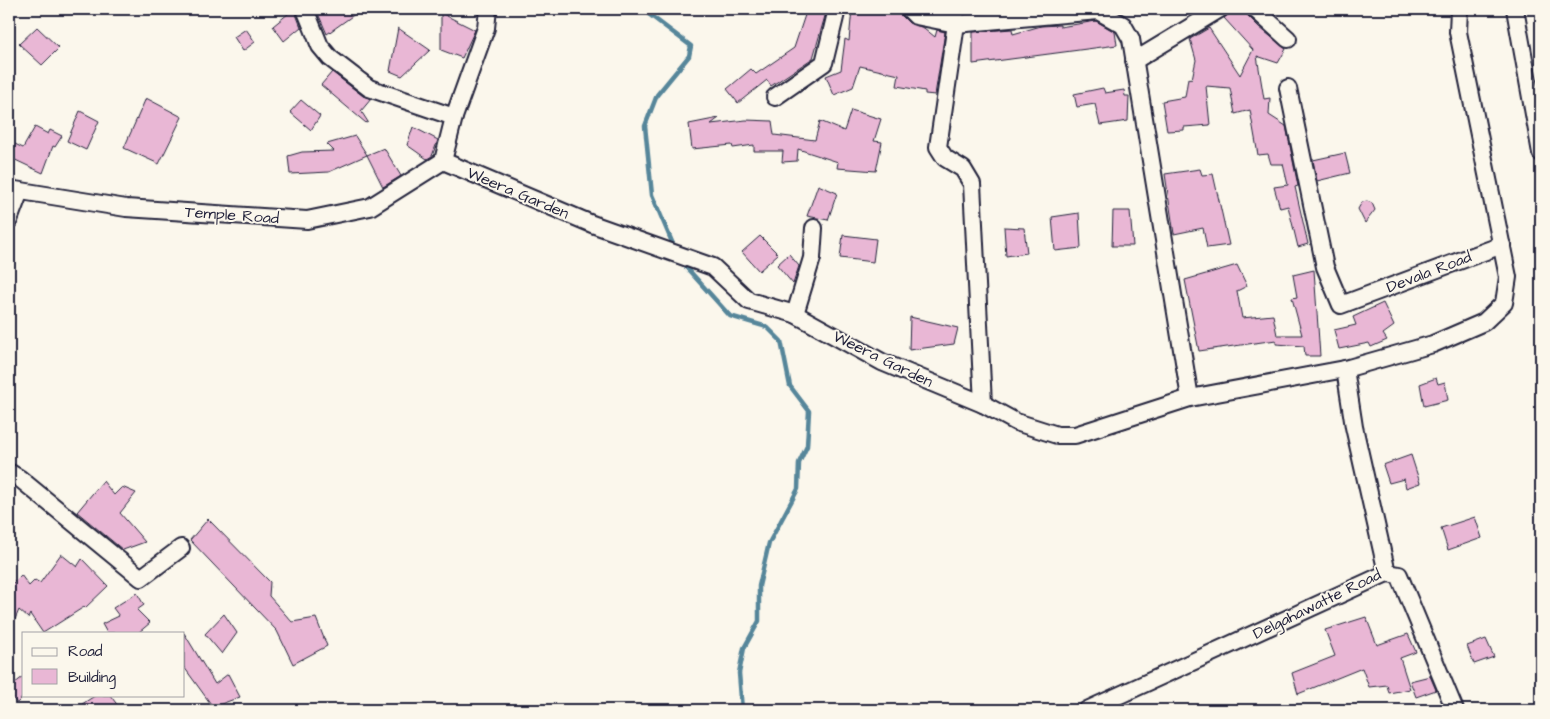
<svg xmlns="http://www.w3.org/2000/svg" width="1550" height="719" font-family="'Architects Daughter',sans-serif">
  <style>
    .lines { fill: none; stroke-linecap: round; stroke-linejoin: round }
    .stream { stroke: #57869a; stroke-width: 4.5 }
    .building { fill: #e9b7d5; stroke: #22223b }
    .street-casing { stroke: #22223b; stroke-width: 20 }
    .street { stroke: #fbf7ec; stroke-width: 16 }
    .labels { text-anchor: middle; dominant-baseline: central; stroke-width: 4; stroke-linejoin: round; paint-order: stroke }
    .street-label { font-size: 16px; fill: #22223b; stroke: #fbf7ec }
  </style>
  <rect width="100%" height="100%" fill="#fbf7ec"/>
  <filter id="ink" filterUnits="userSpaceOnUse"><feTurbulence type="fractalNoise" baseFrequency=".02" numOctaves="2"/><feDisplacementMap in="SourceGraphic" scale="10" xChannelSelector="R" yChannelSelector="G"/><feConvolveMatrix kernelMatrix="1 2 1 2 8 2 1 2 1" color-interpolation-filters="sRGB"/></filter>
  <g filter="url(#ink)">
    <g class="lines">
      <g class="stream">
        <path d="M642,9L691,46L689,56L657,95L645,126L652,195L675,249"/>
        <path d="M685,266L730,316L767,327L781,341L790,386L809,411L807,446L799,463L798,489L769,543L759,586V621L744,648L739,673L742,710"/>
      </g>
    </g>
    <g class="building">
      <path d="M294,9L301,27L284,41L273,26Z"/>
      <path d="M316,9H362L327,34Z"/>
      <path d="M807,9H827L813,58L771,86L767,80L738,103L727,89L751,69L756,74L794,48Z"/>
      <path d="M852,9H899L902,16L909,23L924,28L935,37L937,30L945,32L935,95L925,94V91L897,86L899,75L860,66L853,87L834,95L826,76L841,70L845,39L849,41Z"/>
      <path d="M1236,9H1245L1248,16L1259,27L1286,49L1278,63L1257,56L1264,99L1270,98L1269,115L1286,126L1298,186L1295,187L1308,244L1298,247L1288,206L1280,208L1274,187L1288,185L1283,164H1271L1268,154L1258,155L1250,110L1235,114L1230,88L1206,86L1210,125L1184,127V130L1167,131L1162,101L1185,97L1188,78L1192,79L1196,60L1190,39L1209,28L1240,75L1253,50L1224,18Z"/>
      <path d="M441,13L475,30L462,58L441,50Z"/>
      <path d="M1096,21L1115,32L1117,45L973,64V32L1012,29L1013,34L1041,26L1060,25V27Z"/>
      <path d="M37,27L59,48L42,65L19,44Z"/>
      <path d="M398,28L430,50L402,76L390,71Z"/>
      <path d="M246,29L255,42L243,51L234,37Z"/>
      <path d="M332,72L363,96L371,99L361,111L368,122L366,123L321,85Z"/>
      <path d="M1103,88L1105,93L1124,90L1125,96H1129L1128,121L1100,125L1095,104L1077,107L1074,94Z"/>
      <path d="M146,98L182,117L159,164L124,148Z"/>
      <path d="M301,100L320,116L311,130L290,112Z"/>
      <path d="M851,110L881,119L874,141L882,142L876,171L837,168L838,162L798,149L797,161L782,162L783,151H754V145L733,148L732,145L692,149L689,124L719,118L711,124L746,120L772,121L774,135L815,140L820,121L844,131Z"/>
      <path d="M80,111L99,121L86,150L67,141Z"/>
      <path d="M35,127L48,134L50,130L62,136L55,147L53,146L43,173L9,157V141L23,148Z"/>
      <path d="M413,127L438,140L432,156L427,159L407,145Z"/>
      <path d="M355,136L367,155L329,172L290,174L288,156L302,152L334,151L327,144Z"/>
      <path d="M384,148L401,176L383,187L367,155Z"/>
      <path d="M1345,153L1350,173L1317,181L1313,160Z"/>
      <path d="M1200,169L1202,175L1213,174L1229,245L1207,248L1203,228L1174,234L1165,174Z"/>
      <path d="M818,185L837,193L828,220L807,216Z"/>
      <path d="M1367,201L1372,203L1375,210L1365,223L1358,209L1362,202Z"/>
      <path d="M1113,211H1130L1133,246H1112Z"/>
      <path d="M1079,213L1081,248L1055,251L1052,217Z"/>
      <path d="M1004,227L1024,228L1027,253L1006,256Z"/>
      <path d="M843,235L876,239L873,262L840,258Z"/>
      <path d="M760,236L778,254L759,271L742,252Z"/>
      <path d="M789,254L799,266L793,284L777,265Z"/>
      <path d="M1237,265L1247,286L1237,291L1242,318L1273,315L1277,335H1302L1292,298L1297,297L1293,275L1314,270L1320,356H1305L1304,346L1276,344V340L1199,351L1185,280Z"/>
      <path d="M1383,303L1394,326L1383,334L1387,340L1371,347L1369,343L1339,349L1334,330L1356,325L1353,317Z"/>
      <path d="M910,317L958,328L954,344L909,350Z"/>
      <path d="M1436,378L1438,384L1445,382L1448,400L1424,406L1420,384Z"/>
      <path d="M1411,455L1420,483L1406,488L1404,479L1389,483L1383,465Z"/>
      <path d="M103,481L114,495L122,487L136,493L120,513L145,542L123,550L77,512Z"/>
      <path d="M1475,517L1482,538L1448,550L1441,528Z"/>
      <path d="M208,519L270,582L269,596L292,622L316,618L327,646L293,664L277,631L190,540Z"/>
      <path d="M61,554L77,567L82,559L108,586L85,608L84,607L43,633L30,614L28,618L19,610L9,633V587L21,575L29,586L35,580L40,583Z"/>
      <path d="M137,593L144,605L137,610L150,623L138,633H107L102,624L119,616L113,608Z"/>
      <path d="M224,614L237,633L222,654L205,634Z"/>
      <path d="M1366,617L1377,645L1408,634L1416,652L1400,658L1410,689L1389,693L1387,685L1369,687L1362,668L1298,694L1292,673L1335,656L1325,630Z"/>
      <path d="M184,633L215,684L228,674L240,697L213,707L184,667Z"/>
      <path d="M1486,639L1494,657L1474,664L1467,646Z"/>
      <path d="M24,676V696L17,703L9,695V688Z"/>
      <path d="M1430,676L1436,690L1416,697L1410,681Z"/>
      <path d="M96,695H110L121,710H73Z"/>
    </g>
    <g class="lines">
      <g class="street-casing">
        <g id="street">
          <path d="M305,9L320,46L330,58L369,88L454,117L443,161"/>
          <path d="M909,9L916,16L956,24L1098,11L1123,25L1131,39L1190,398"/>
          <path d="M955,9L956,24L938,147L945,158L963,169L972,184L983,404"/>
          <path d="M1255,9L1288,39"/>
          <path d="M1515,9L1541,153"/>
          <path d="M1134,61L1220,9"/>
          <path d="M1288,88L1325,267L1341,305L1502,245"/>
          <path d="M775,97L824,63L837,9"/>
          <path d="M454,117L486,28L488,9"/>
          <path d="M443,161L592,224L713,267L749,301L795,314L882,362L983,404L1016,422L1057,435H1075L1190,398L1345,369L1433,344L1484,322L1504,303L1508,277L1458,32L1459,9"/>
          <path d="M9,189L126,208L307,220L370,207L443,161"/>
          <path d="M9,220L20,191"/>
          <path d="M795,314L812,258L814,228"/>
          <path d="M9,472L19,478L141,578L181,548"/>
          <path d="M1387,573L1399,575L1455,710"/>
          <path d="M1087,710L1387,573L1354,427L1345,369"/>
        </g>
      </g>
      <use href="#street" class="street"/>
    </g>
  </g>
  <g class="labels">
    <g class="street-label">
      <text transform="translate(518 193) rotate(23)">Weera Garden</text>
      <text transform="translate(232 215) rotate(4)">Temple Road</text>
      <text transform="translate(1429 272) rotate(-21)">Devala Road</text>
      <text transform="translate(883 359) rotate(26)">Weera Garden</text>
      <text transform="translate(1317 604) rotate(-26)">Delgahawatte Road</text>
    </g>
  </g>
  <rect width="1550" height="719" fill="none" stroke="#fbf7ec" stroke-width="30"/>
  <rect x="15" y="15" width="1520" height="689" fill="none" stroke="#22223b" stroke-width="2" filter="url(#ink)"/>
  <rect x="22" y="632" width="162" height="65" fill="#fbf7ec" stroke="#a4a2a5"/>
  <rect x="32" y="648" width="25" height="8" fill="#fbf7ec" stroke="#a4a2a5"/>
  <text x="68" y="656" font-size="15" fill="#22223b">Road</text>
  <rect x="32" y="669" width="25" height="15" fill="#e9b7d5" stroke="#a4a2a5"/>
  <text x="68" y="682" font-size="15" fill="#22223b">Building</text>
</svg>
